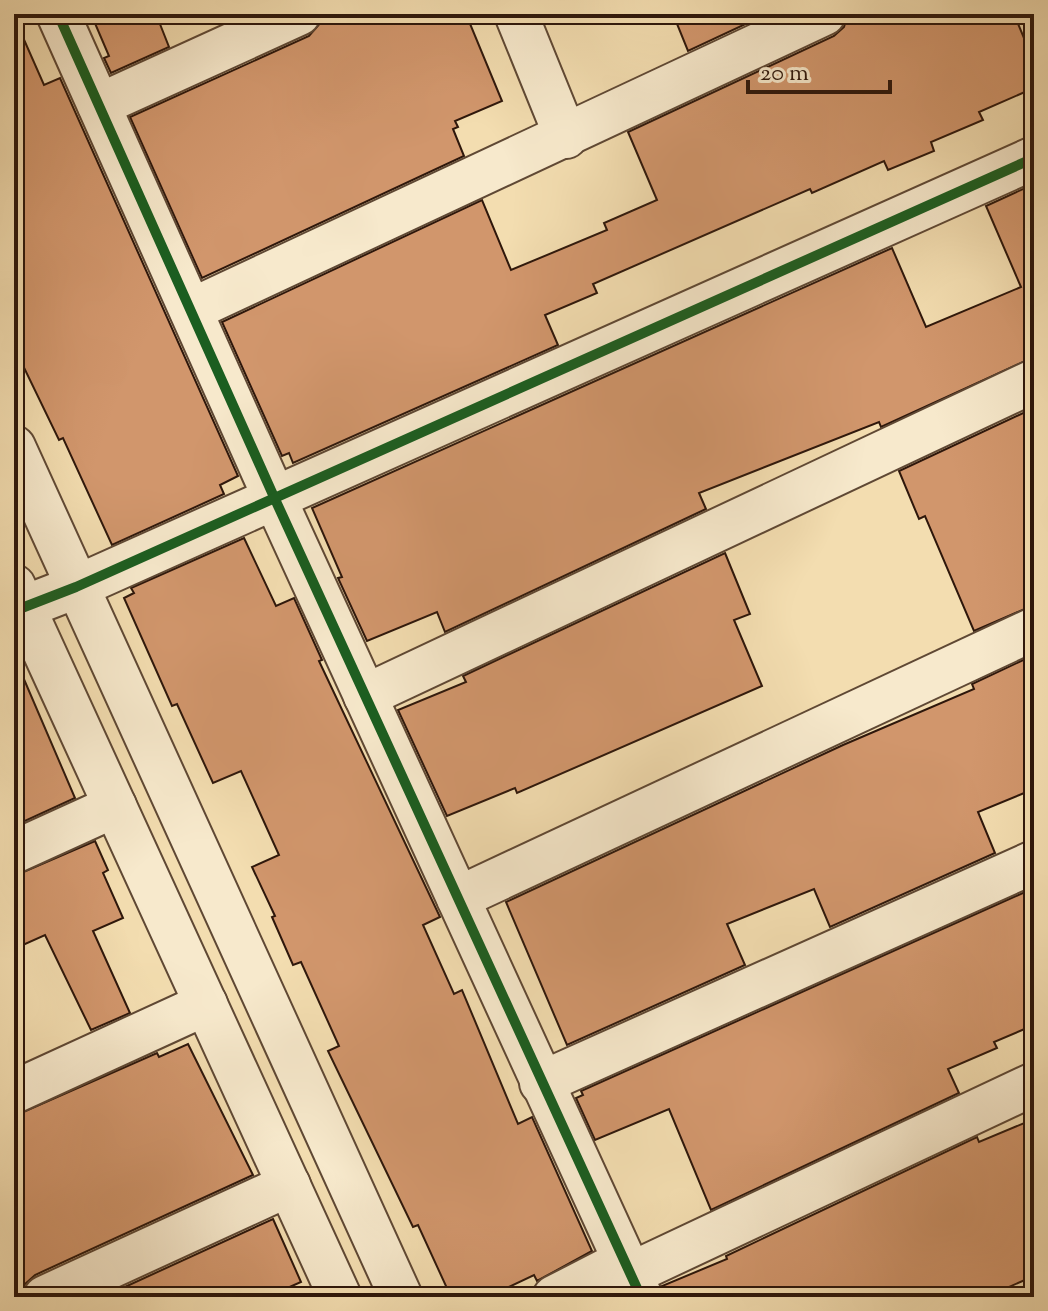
<svg xmlns="http://www.w3.org/2000/svg" width="1048" height="1311" font-family="'Sorts Mill Goudy',serif">
  <style>
    .building { fill: #d1966c; stroke: #2e170b; stroke-width: 2 }
    .lines { fill: none; stroke-linecap: round; stroke-linejoin: round }
    .minor-casing { stroke: #5f4834; stroke-width: 46 }
    .minor { stroke: #f7e9cc; stroke-width: 42 }
    .cycleway-casing { stroke: #f7e9cc; stroke-width: 15 }
    .cycleway { stroke: #1b5e20; stroke-width: 10 }
  </style>
  <rect width="100%" height="100%" fill="#f3ddb0"/>
  <filter id="stains"><feTurbulence type="fractalNoise" baseFrequency=".0025" numOctaves="4"/><feColorMatrix values="0 0 0 0 .2 0 0 0 0 .09 0 0 0 0 .02 0 0 0 .5 -.17"/></filter>
  <radialGradient id="worn" r=".72"><stop offset=".6" stop-color="#630" stop-opacity="0"/><stop offset="1" stop-color="#630" stop-opacity=".3"/></radialGradient>
  <g class="building">
    <path d="M91,14H156L169,47L111,73L104,58L109,56Z"/>
    <path d="M339,14H466L502,101L455,121L458,127L453,129L464,156L202,278L130,117L309,36L321,22Z"/>
    <path d="M673,14H767L688,51Z"/>
    <path d="M848,14H1014L1034,62V88L979,112L983,120L931,142L934,151L888,170L884,161L812,193L810,189L593,284L597,293L545,315L558,345L293,463L289,453L282,456L222,322L482,200L511,270L607,230L604,223L657,200L628,132L834,36L844,27Z"/>
    <path d="M14,17L44,85L60,78L238,476L220,485L224,494L112,545L63,438L59,440L14,347Z"/>
    <path d="M1034,184V357L881,427L879,422L699,493L706,509L445,632L437,612L367,641L338,578L342,577L312,508L892,248L926,327L1021,287L986,206Z"/>
    <path d="M1034,408V605L974,631L925,516L919,519L899,471Z"/>
    <path d="M244,538L276,606L294,598L322,660L319,661L440,917L423,925L454,994L462,990L518,1124L532,1117L592,1251L537,1281L534,1275L488,1297H451L418,1225L413,1227L328,1051L339,1046L301,962L293,965L272,917L275,916L252,867L279,855L241,771L213,783L177,704L172,706L124,598L134,593L131,588Z"/>
    <path d="M725,553L750,614L734,620L762,686L517,793L515,788L447,816L398,710L466,682L463,676Z"/>
    <path d="M1034,655V789L978,812L995,853L830,927L814,889L727,924L745,965L567,1045L506,902L843,745L974,689L972,684Z"/>
    <path d="M14,656L75,798L14,826Z"/>
    <path d="M95,841L108,870L103,873L123,918L93,931L130,1013L91,1030L45,935L14,949V876Z"/>
    <path d="M1034,888V1025L994,1042L997,1048L948,1069L959,1093L711,1210L669,1109L595,1140L576,1098L583,1095L581,1091Z"/>
    <path d="M188,1044L253,1175L35,1275L25,1284L21,1297H14V1116L157,1053L159,1057Z"/>
    <path d="M1034,1119V1276L986,1297H665L662,1286L727,1259L726,1256L977,1137L979,1142Z"/>
    <path d="M273,1219L301,1282L267,1297H103Z"/>
  </g>
  <g class="lines">
    <g class="minor-casing">
      <g id="minor">
        <path d="M58,14L274,497L641,1297"/>
        <path d="M516,14L566,137"/>
        <path d="M99,105L299,14"/>
        <path d="M191,310L824,14"/>
        <path d="M14,447L401,1297"/>
        <path d="M14,586L340,1297"/>
        <path d="M14,611L76,587L1034,158"/>
        <path d="M365,696L1034,381"/>
        <path d="M14,852L115,806"/>
        <path d="M458,898L1034,629"/>
        <path d="M541,1083L1034,862"/>
        <path d="M14,1092L206,1004"/>
        <path d="M630,1274L1034,1084"/>
        <path d="M45,1297L289,1185"/>
        <path d="M554,1297L622,1262"/>
      </g>
    </g>
    <use href="#minor" class="minor"/>
    <g class="cycleway-casing">
      <g id="cycleway">
        <path d="M58,14L274,497L641,1297"/>
        <path d="M14,611L76,587L1034,158"/>
      </g>
    </g>
    <use href="#cycleway" class="cycleway"/>
  </g>
  <rect width="1048" height="1311" fill="none" stroke="#f3ddb0" stroke-width="48"/>
  <rect x="16" y="16" width="1016" height="1279" fill="none" stroke="#2e170b" stroke-width="4"/>
  <rect x="24" y="24" width="1000" height="1263" fill="none" stroke="#2e170b" stroke-width="2"/>
  <path d="M748 80v12h142v-12" fill="none" stroke="#2e170b" stroke-width="4"/>
  <text x="760" y="80" font-size="24" fill="#2e170b" stroke="#f7e9cc" stroke-width="6" paint-order="stroke">20 m</text>
  <rect width="100%" height="100%" filter="url(#stains)"/>
  <rect width="100%" height="100%" fill="url(#worn)"/>
</svg>
